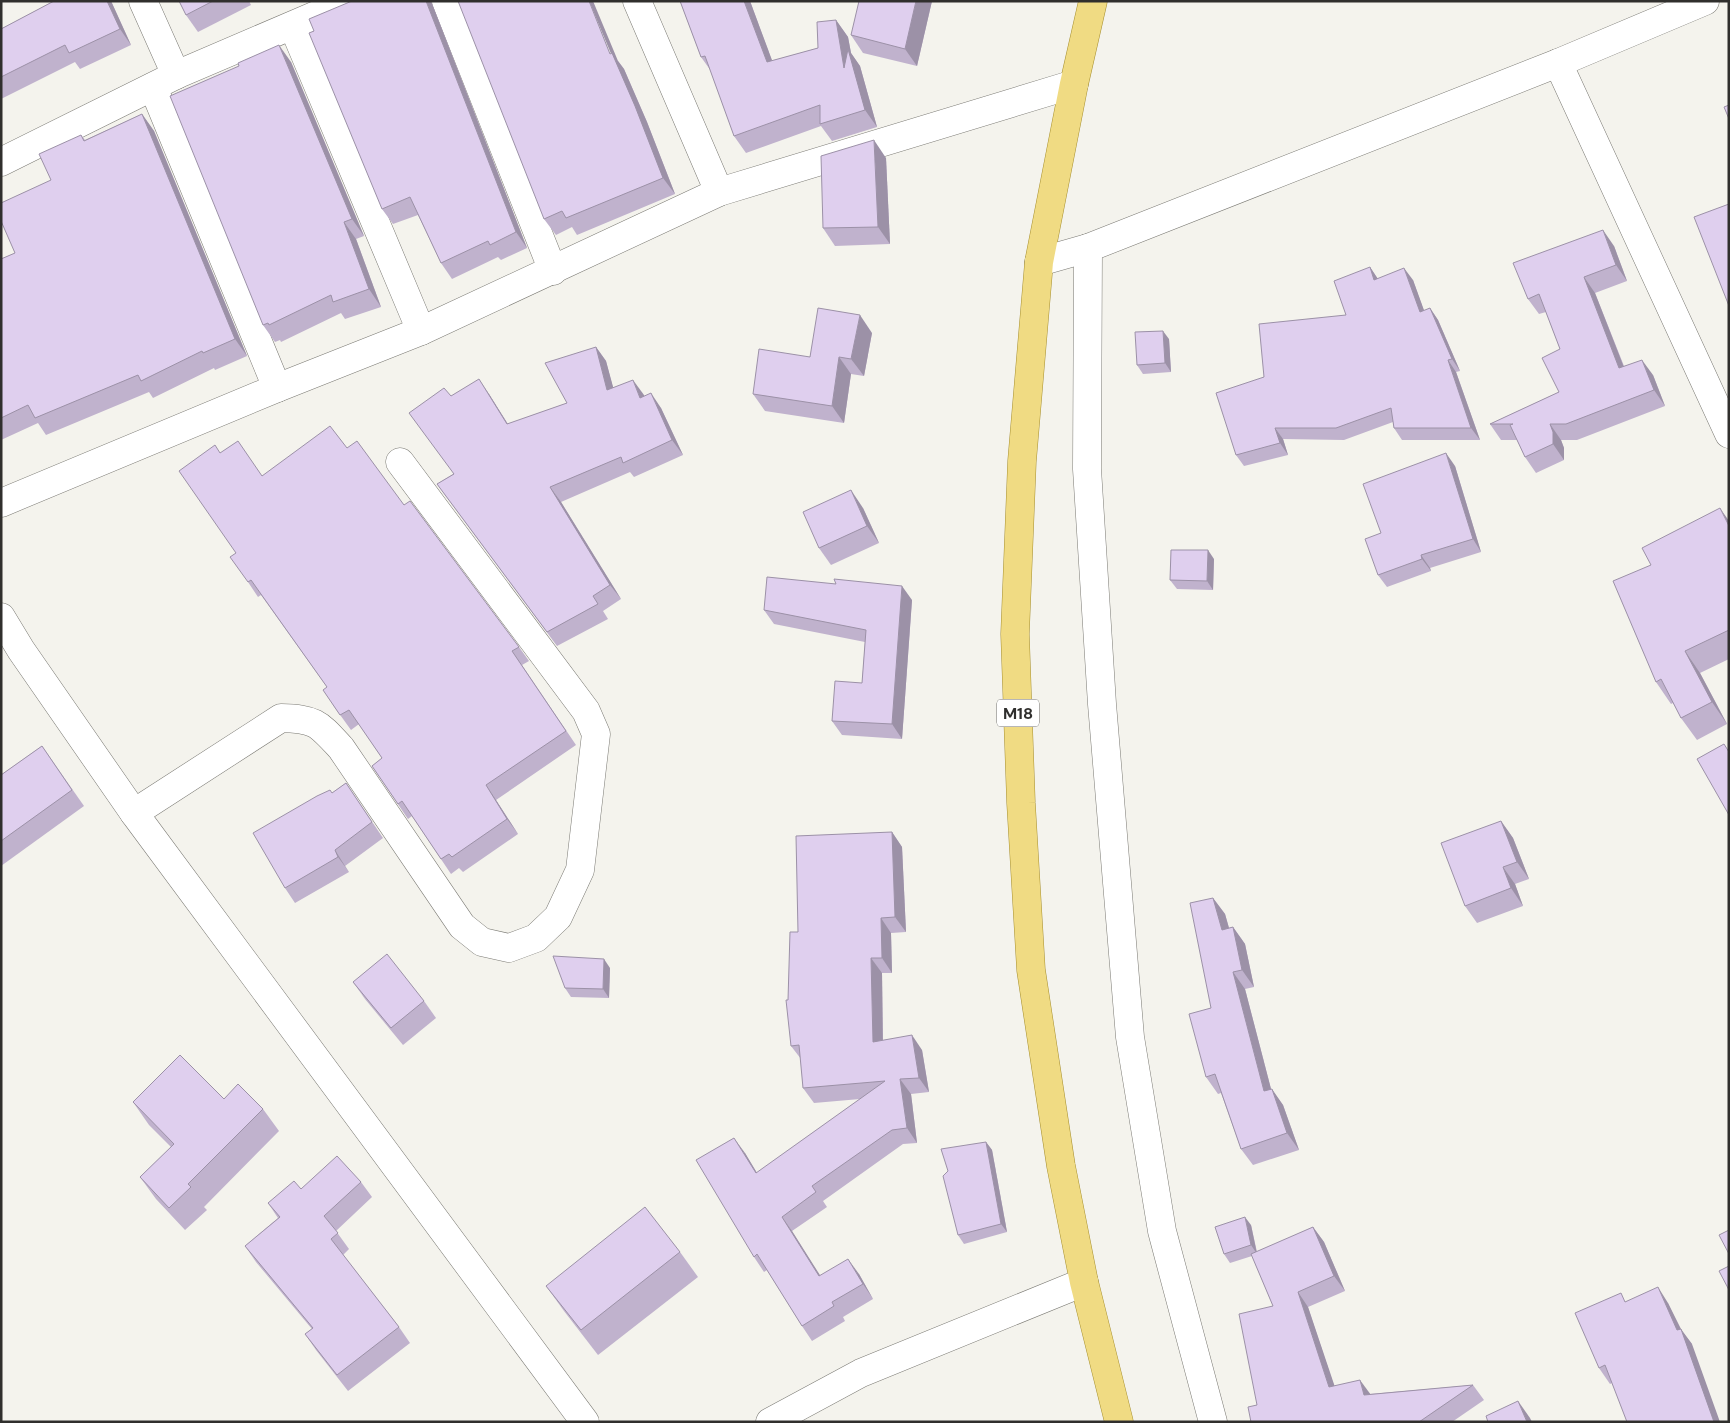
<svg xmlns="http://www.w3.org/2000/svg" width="1730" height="1423" font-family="'DM Sans',sans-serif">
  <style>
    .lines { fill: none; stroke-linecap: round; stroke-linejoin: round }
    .minor-casing { stroke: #7b7a74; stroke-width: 29 }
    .tertiary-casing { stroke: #7b7a74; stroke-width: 29 }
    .primary-casing { stroke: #a68f30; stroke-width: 29 }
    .minor { stroke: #fff; stroke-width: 28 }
    .tertiary { stroke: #fff; stroke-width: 28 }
    .primary { stroke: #f0db83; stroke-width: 28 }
    .wall { fill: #c0b2cd }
    .shaded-wall { fill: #9c91a7 }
    .building { fill: #dfcfee; stroke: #9c91a7 }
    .labels { text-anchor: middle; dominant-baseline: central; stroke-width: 4; stroke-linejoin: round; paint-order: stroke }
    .shield { fill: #fff; stroke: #6e6d6c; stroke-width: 1 }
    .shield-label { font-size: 16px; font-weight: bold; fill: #302f2d }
  </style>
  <rect width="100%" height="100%" fill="#f4f3ed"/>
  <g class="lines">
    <g class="minor-casing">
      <g id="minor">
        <path d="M143,1L176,75"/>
        <path d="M446,1L553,271"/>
        <path d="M637,1L719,192"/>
        <path d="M293,26L421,331"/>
        <path d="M1558,63L1729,434"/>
        <path d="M153,87L277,388"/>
        <path d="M1,162L176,75L349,1"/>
        <path d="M1088,248L1087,469L1102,704L1130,1037L1162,1231L1213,1422"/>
        <path d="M1039,262L1088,248L1558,63L1705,1"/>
        <path d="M1,503L277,388L421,331L719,192L1074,84"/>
        <path d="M1,617L21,650L134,813L585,1422"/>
        <path d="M134,813L281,718C316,719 318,723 341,748L462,926L482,942L509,948L536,938L558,917L580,870L596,734L586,711L400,462"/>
      </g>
    </g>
    <g class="tertiary-casing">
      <path id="tertiary" d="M770,1422L861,1373L1084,1282"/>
    </g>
    <g class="primary-casing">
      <path id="primary" d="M1093,1L1074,84L1039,262L1022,461L1015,634L1021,803L1031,970L1061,1166L1084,1282L1119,1422"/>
    </g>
    <use href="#minor" class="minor"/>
    <use href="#tertiary" class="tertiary"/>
    <use href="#primary" class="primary"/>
  </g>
  <g class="wall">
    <path d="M54,1H111L131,45L80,69L75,62L1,99V29Z"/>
    <path d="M179,1H249L251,5L198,32L186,15Z"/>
    <path d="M431,1L527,248L501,260L498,257L452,279L441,263L418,215L393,224L382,209Z"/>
    <path d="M680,1H750L772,61L818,48L836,20L848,37L851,53L860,66L877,127L832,141L821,126L746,153L734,136L711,71L701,57Z"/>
    <path d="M932,1L917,66L863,53L851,35Z"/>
    <path d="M618,61L624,69L647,122L675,194L577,235L572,227L556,235L544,219Z"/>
    <path d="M291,62L364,236L356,239L381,307L345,319L341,313L281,342L280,340L275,342L263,325Z"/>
    <path d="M142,114L154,131L247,356L215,370L214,368L153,398L149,392L46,435L38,423L1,440V259L15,253L51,180L81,135L85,140Z"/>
    <path d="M886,158L890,244L835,246L823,228Z"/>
    <path d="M1614,246L1627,281L1595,293L1624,366L1653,375L1665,406L1577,440H1561L1564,448V460L1536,473L1525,457L1517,440H1501L1490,424L1559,392L1560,349L1546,312L1539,314L1528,299Z"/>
    <path d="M1370,267L1377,278L1413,280L1424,311L1430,308L1438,320L1460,371L1456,372L1480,440H1402L1394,428L1393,422L1344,440L1283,439L1288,455L1244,466L1236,455L1264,377L1346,315Z"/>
    <path d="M872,333L864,376L851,374L844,423L765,411L753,394L810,357Z"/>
    <path d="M1169,339L1171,372L1143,374L1137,365Z"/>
    <path d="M596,347L606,361L613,388L644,396L661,408L683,455L634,477L630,472L561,502L621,599L603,611L608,619L557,646L437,484L453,474L451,396L489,394L508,424L567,403Z"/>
    <path d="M347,448L404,505L519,647L529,661L522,665L576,745L496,800L518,834L463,872L459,868L451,874L412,816L408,819L372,766L382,758L359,724L351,730L333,705L327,687L261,595L258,597L248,582L236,553L220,453L262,476Z"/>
    <path d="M1455,466L1481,552L1430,568L1431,571L1387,587L1378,575L1381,533Z"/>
    <path d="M863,508L879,543L831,565L819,548Z"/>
    <path d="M1729,521V659L1700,673L1727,724L1697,740L1681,718L1673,703L1671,704L1656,682L1651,565Z"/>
    <path d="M1214,559L1213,590L1177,589L1170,580Z"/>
    <path d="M912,600L902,739L842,735L832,721L862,683L865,642L774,624L764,610Z"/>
    <path d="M42,746L84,806L1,866V775Z"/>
    <path d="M346,783L383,838L345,866L349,872L295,903L285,888L332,793Z"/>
    <path d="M1501,821L1513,838L1529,879L1515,884L1523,906L1477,923L1465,906Z"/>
    <path d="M892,832L902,847L906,932L891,933L892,973H882L883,1040L922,1050L929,1092L911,1094L917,1143L903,1144L823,1201L827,1207L792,1231L820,1276L859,1274L873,1299L843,1317L845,1321L812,1341L802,1326L767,1270L764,1272L754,1257L745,1153L757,1173L860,1099L814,1103L803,1088L801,1059L791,1046L788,1000L798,932Z"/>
    <path d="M1213,898L1225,914L1229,928L1233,927L1245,944L1254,987L1245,989L1271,1089L1283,1105L1299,1150L1253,1165L1241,1149L1221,1093L1218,1094L1206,1077L1211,1008Z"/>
    <path d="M610,968L609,998L571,997L565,988Z"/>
    <path d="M353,982L424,1001L436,1018L403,1045L365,999Z"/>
    <path d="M224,1099L263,1109L279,1131L204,1207L207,1210L185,1230L156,1199L140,1177L171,1147L149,1125L133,1102Z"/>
    <path d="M986,1142L992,1150L1007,1232L964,1244L958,1235Z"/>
    <path d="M361,1182L372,1197L336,1231L349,1249L343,1255L399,1327L410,1343L348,1391L316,1350L305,1334L312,1329L256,1262L245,1246L278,1218L268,1203L301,1189Z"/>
    <path d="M1251,1225L1257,1252L1313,1227L1324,1242L1345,1291L1308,1307L1334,1386L1370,1394L1473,1385L1484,1400L1452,1422H1251L1257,1405L1273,1306L1252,1256L1230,1263L1224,1254Z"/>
    <path d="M680,1252L698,1277L598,1355L564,1311L546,1286Z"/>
    <path d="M1627,1301L1668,1303L1680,1329L1692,1344L1610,1384L1599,1368Z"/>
  </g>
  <g class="shaded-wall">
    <path d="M107,1H111L131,45L120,29Z"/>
    <path d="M426,1H431L527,248L516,232Z"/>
    <path d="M589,1H593L618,61L624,69L647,122L675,194L663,178Z"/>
    <path d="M744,1H750L779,79L767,62Z"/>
    <path d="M916,1H932L917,66L905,49Z"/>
    <path d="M836,20L848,37L851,53L860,66L877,127L865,110L844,68Z"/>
    <path d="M279,45L291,62L364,236L352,219Z"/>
    <path d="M142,114L154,131L247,356L235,339Z"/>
    <path d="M874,140L886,158L890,244L878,227Z"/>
    <path d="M344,222L356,239L381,307L369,289Z"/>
    <path d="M1603,230L1614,246L1627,281L1616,265Z"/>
    <path d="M1370,267L1378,279L1374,280Z"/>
    <path d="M1404,268L1413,280L1429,324L1420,312Z"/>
    <path d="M1584,277L1595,293L1630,383L1619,368Z"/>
    <path d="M1430,308L1438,320L1460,371L1452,359Z"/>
    <path d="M860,315L872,333L864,376L851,359Z"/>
    <path d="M1163,331L1169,339L1171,372L1165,363Z"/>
    <path d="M596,347L606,361L618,405L607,390Z"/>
    <path d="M839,357L851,374L844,423L832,406Z"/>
    <path d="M1448,360L1456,372L1480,440L1471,428Z"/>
    <path d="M1642,360L1653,375L1665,406L1654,390Z"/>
    <path d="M479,379L489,394L517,439L507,424Z"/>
    <path d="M633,380L644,395L650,413L640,398Z"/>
    <path d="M651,393L661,408L683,455L672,440Z"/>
    <path d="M1550,424L1561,440L1564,448V460L1553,444Z"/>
    <path d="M1275,428L1283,439L1288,455L1280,443Z"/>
    <path d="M1446,453L1455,466L1481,552L1473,539Z"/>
    <path d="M550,487L561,502L621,599L610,585Z"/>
    <path d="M851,490L863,508L879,543L867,526Z"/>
    <path d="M1720,508L1729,521V526Z"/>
    <path d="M1208,550L1214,559L1213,590L1207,581Z"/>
    <path d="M1421,555L1430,568L1431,571L1422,559Z"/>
    <path d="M902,586L912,600L902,739L892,724Z"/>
    <path d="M1685,651L1700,673L1727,724L1712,702Z"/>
    <path d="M486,785L496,800L518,834L507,819Z"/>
    <path d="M1501,821L1513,838L1529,879L1517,862Z"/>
    <path d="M892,832L902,847L906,932L895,917Z"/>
    <path d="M335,850L345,866L349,872L338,857Z"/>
    <path d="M1503,867L1515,884L1523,906L1511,888Z"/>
    <path d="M1213,898L1225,914L1234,946L1222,930Z"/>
    <path d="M881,918L891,933L892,973L882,958Z"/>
    <path d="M1233,927L1245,944L1254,987L1242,970Z"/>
    <path d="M871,958L882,973L883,1057L873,1042Z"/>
    <path d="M604,959L610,968L609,998L603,989Z"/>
    <path d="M1233,972L1245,989L1276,1108L1264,1091Z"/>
    <path d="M912,1035L922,1050L929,1092L919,1078Z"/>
    <path d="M900,1079L911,1094L917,1143L907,1128Z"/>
    <path d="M1272,1089L1283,1105L1299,1150L1287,1133Z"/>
    <path d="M734,1138L745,1153L766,1188L756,1173Z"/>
    <path d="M986,1142L992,1150L1007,1232L1001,1224Z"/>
    <path d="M782,1217L792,1231L830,1291L819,1276Z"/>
    <path d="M1245,1217L1251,1225L1257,1254L1251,1245Z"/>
    <path d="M1313,1227L1324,1242L1345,1291L1334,1276Z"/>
    <path d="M848,1259L859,1274L873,1299L863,1284Z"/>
    <path d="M1658,1287L1668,1303L1682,1331L1681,1329L1692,1344L1720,1422H1714L1677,1330Z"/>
    <path d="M1298,1292L1308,1307L1340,1402L1329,1387Z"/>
    <path d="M1360,1380L1371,1395H1364Z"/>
    <path d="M1518,1401L1530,1418L1532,1422H1527Z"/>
  </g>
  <g class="building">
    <path d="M54,1H107L120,29L69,53L65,45L1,77V29Z"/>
    <path d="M179,1H213L186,15Z"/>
    <path d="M352,1H426L516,232L490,245L488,241L441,263L410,197L382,209L309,33L314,31L309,19Z"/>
    <path d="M458,1H589L610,54L612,53L635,106L663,178L566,218L562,211L544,219Z"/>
    <path d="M680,1H744L767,62L818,48L817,22L836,20L844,68L848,49L865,110L820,124V105L734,136L705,56L701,57Z"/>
    <path d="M859,1H916L905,49L851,35Z"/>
    <path d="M279,45L352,219L344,222L369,289L333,302L331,295L269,325L268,323L263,325L170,96L239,66L238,63Z"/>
    <path d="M1729,105V119L1724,107Z"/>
    <path d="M142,114L235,339L203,353L202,351L141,381L138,375L35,418L28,405L1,418V259L15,253L1,221V203L51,180L39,154L81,135L84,141Z"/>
    <path d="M874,140L878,227L823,228L821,156Z"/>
    <path d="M1729,204V306L1694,217Z"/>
    <path d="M1603,230L1616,265L1584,277L1619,368L1642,360L1654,390L1566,424H1550L1553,432V444L1525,457L1510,425L1513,424H1490L1559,392L1542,358L1560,349L1539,294L1528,299L1513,263Z"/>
    <path d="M1370,267L1374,280L1404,268L1420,312L1430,308L1452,359L1448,360L1471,428H1394L1391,408L1336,428H1275L1280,443L1236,455L1216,393L1264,377L1259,324L1346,315L1334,281Z"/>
    <path d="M818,308L860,315L851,359L839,357L832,406L753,394L759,349L810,357Z"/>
    <path d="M1163,331L1165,363L1137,365L1135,332Z"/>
    <path d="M596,347L607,390L633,380L640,398L651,393L672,440L623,463L621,457L550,487L610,585L593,596L598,604L547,632L437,484L454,474L409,413L444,388L451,396L479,379L507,424L567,403L545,363Z"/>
    <path d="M330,426L347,448L357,441L404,505L410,501L519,647L512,651L566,731L486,785L507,819L452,857L449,854L441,859L402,801L398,804L372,766L382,758L349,710L340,715L323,690L327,687L251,580L248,582L230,557L236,553L179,471L215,445L220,453L238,441L262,476Z"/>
    <path d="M1446,453L1473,539L1421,555L1422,559L1378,575L1365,539L1381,533L1363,484Z"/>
    <path d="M851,490L867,526L819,548L803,512Z"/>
    <path d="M1720,508L1729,526V630L1685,651L1712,702L1681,718L1661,679L1656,682L1613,581L1651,565L1642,548Z"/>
    <path d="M1171,550H1208L1207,581L1170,580Z"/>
    <path d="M767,577L836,584L834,579L902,586L892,724L832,721L835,681L862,683L866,630L764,610Z"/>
    <path d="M1724,744L1729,752V815L1697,759Z"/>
    <path d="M42,746L72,790L1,841V775Z"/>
    <path d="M346,783L372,822L335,850L338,857L285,888L253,833L317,796L330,790L332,793Z"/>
    <path d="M1501,821L1517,862L1503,867L1511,888L1465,906L1441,843Z"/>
    <path d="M892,832L895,917L881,918L882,958H871L873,1042L912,1035L919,1078L900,1079L907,1128L892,1130L812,1186L816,1192L782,1217L819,1276L848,1259L863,1284L832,1302L834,1306L802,1326L757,1254L754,1257L696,1160L734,1138L756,1173L885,1081L803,1088L799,1045L791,1046L786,1000H788L790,932H798L796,836Z"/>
    <path d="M1213,898L1222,930L1233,927L1242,970L1233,972L1264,1091L1272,1089L1287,1133L1241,1149L1215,1074L1206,1077L1189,1014L1211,1008L1190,903Z"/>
    <path d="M387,954L424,1001L391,1028L353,982Z"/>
    <path d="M553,956L604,959L603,989L565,988Z"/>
    <path d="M180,1055L224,1099L238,1084L263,1109L188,1184L191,1187L169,1208L140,1177L174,1144L133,1102Z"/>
    <path d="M986,1142L1001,1224L958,1235L943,1176L948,1171L941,1149Z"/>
    <path d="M337,1156L361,1182L324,1216L338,1233L331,1239L399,1327L337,1375L305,1334L313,1328L245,1246L280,1217L268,1203L294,1181L301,1189Z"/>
    <path d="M645,1207L680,1252L581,1330L546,1286Z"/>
    <path d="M1245,1217L1251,1245L1224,1254L1215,1227Z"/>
    <path d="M1313,1227L1334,1276L1298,1292L1329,1387L1360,1380L1364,1395L1473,1385L1419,1422H1251L1248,1407L1257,1405L1239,1314L1273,1306L1251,1254Z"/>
    <path d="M1729,1230V1254L1719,1235Z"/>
    <path d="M1729,1266V1290L1719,1271Z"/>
    <path d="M1658,1287L1677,1330L1681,1329L1714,1422H1627L1605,1365L1599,1368L1575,1313L1621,1293L1625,1302Z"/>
    <path d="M1518,1401L1527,1422H1488L1486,1416Z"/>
  </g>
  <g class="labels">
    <rect class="shield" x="997" y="699.5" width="42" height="27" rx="4"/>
    <g class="shield-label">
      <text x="1018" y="713">M18</text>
    </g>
  </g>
  <rect width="1730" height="1423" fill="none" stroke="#302f2d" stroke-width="5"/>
</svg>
